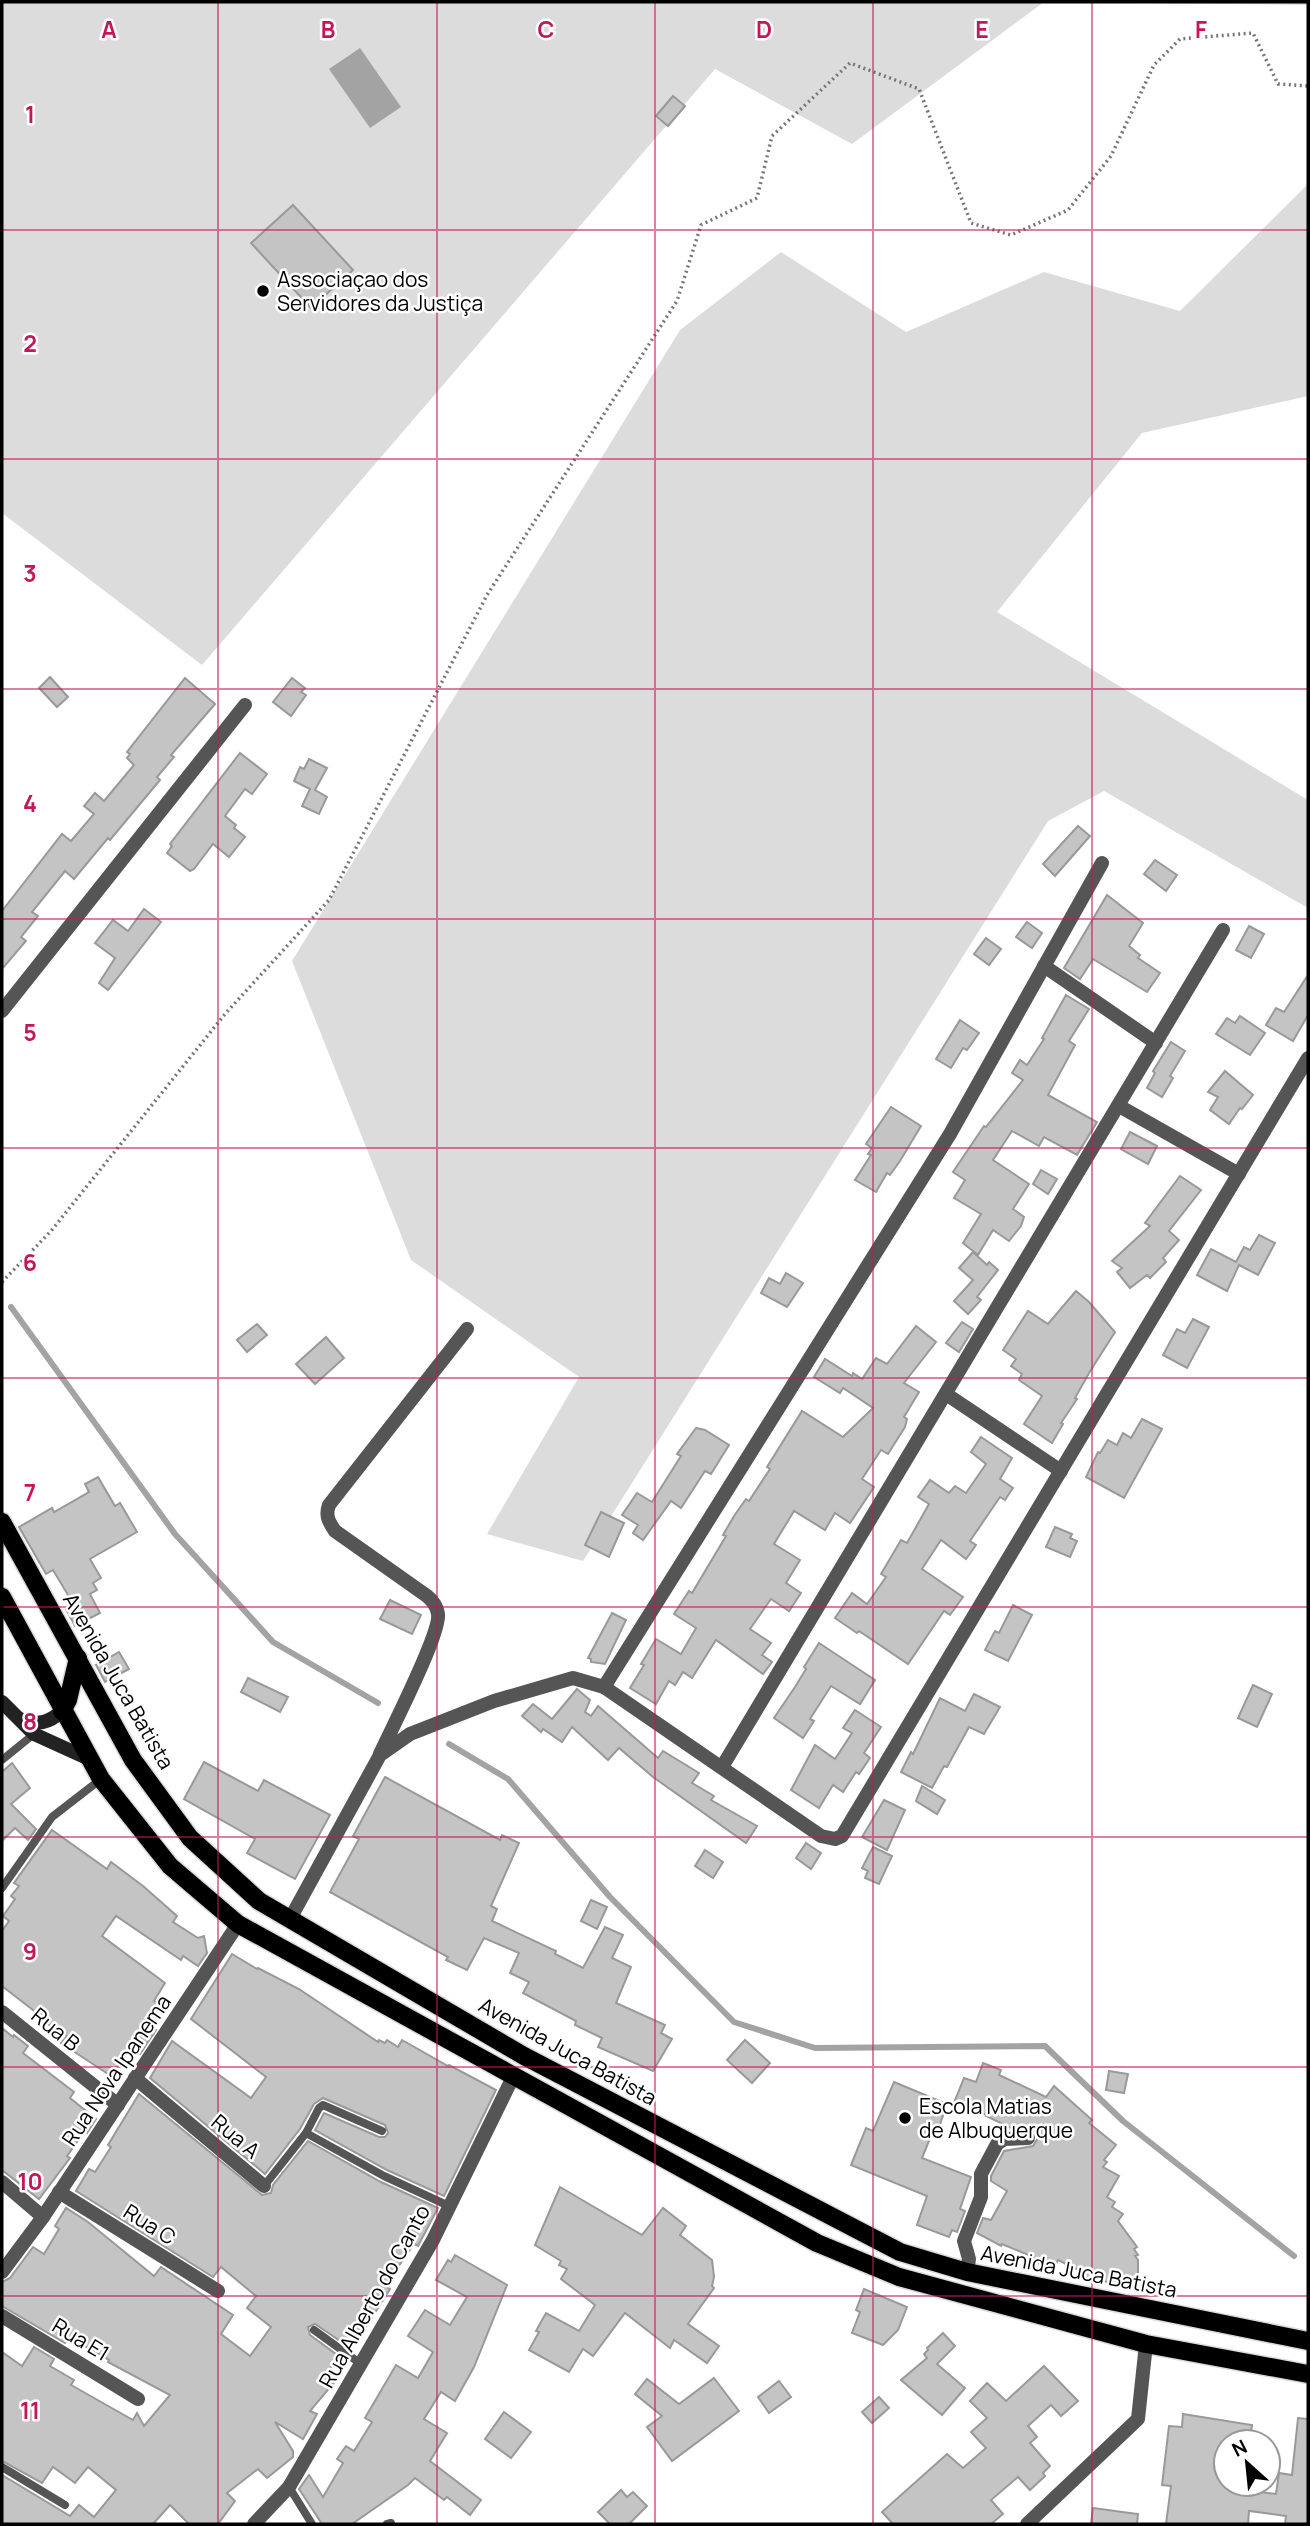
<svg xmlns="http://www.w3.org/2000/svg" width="1310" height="2526" font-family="Manrope,sans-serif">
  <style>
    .green { fill: #dcdcdc }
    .water { fill: #a3a3a3 }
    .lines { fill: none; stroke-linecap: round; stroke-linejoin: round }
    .stream { stroke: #a3a3a3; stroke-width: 6 }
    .building { fill: #c4c4c4; stroke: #999; stroke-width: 2 }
    .primary-casing { stroke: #dbdbdb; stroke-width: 21 }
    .path { stroke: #777; stroke-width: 3.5; stroke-dasharray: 2 3.5; stroke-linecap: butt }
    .lane { stroke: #555; stroke-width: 8 }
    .street { stroke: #555; stroke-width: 14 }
    .secondary { stroke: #222; stroke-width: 14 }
    .primary { stroke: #000; stroke-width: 18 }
    .grid { fill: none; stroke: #c2185b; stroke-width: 2; stroke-opacity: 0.55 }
    .poi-dot { fill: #000; stroke: #fff; stroke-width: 2.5 }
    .labels { text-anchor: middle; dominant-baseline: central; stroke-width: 5; stroke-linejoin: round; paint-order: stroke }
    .poi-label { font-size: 21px; fill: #000; stroke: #fff; text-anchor: start }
    .street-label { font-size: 21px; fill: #000; stroke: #fff }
    .grid-label { font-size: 23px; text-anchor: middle; font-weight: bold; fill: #c2185b; stroke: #fff; stroke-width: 5; stroke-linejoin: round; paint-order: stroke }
  </style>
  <rect width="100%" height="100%" fill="#fff"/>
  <g class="green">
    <path d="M2,2H1308V5L1044,2L852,144L715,69L202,665L2,513Z"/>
    <path d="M1308,184V396L1142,433L997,612L1308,800V908L1104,791L1048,821L583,1561L487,1534L579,1377L411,1260L292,961L680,330L781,252L906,332L1044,272L1180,311Z"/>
  </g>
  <path class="water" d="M360,48L401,107L370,128L329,69Z"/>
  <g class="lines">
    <g class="stream">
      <path d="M11,1307L175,1534L273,1642L378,1703"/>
      <path d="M449,1744L508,1779L610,1897L734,2022L815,2048L1045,2046L1123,2121L1294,2256"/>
    </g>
  </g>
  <g class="building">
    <path d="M673,96L685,106L668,126L656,116Z"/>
    <path d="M293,205L353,270L311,308L251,243Z"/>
    <path d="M50,677L68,697L57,707L39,688Z"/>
    <path d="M185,678L215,704L171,755L174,757L157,777L160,780L110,840L108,838L74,879L65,871L32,912L38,916L21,937L26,941L2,969V911L62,834L71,841L94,814L84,806L95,793L104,801L134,765L127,758L130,754L127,752Z"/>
    <path d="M292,678L305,688L301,692L306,695L291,716L273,702Z"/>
    <path d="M240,753L267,774L252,794L245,789L225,816L236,825L234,828L245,837L229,857L213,844L194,869L190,871L167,853L172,846L170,844Z"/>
    <path d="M309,759L327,768L315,790L327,797L319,814L302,806L310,789L294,781L300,767L304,769Z"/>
    <path d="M1078,826L1090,836L1055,876L1043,864Z"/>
    <path d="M1155,860L1177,875L1166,891L1144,874Z"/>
    <path d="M1107,895L1143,923L1129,946L1140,955L1138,958L1160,973L1147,992L1093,959L1080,979L1064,968Z"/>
    <path d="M144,909L161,922L108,990L99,983L115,958L95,943L113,920L128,931Z"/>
    <path d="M1027,922L1042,933L1032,948L1016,937Z"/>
    <path d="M1249,926L1264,934L1251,958L1236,950Z"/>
    <path d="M986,938L1001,949L989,965L974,954Z"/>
    <path d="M1308,975V1015L1293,1041L1266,1025L1276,1008L1284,1012Z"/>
    <path d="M1066,995L1089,1009L1069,1041L1075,1045L1048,1095L1097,1122L1077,1155L1044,1137L1039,1146L1012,1131L993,1160L1029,1184L1013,1209L1024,1217L1021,1226L1009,1241L993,1230L978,1255L963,1243L981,1214L954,1198L965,1180L953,1172L984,1126L986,1127L1023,1080L1012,1073L1020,1060L1027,1065L1044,1039L1042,1038Z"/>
    <path d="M1240,1016L1265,1033L1250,1055L1216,1034L1227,1018L1235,1023Z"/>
    <path d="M960,1020L979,1033L967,1050L963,1048L951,1068L936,1059Z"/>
    <path d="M1171,1042L1185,1051L1170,1076L1173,1078L1162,1097L1147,1088L1155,1073L1153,1071Z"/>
    <path d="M1225,1071L1253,1095L1242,1109L1240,1108L1229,1124L1210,1110L1218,1097L1208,1092Z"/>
    <path d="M891,1107L921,1126L900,1161L890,1175L887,1173L876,1192L855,1180L871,1155L868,1154L872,1148L866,1144Z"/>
    <path d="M1130,1132L1157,1146L1148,1164L1121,1149Z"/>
    <path d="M1041,1170L1057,1179L1048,1194L1033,1184Z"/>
    <path d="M1180,1176L1201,1190L1169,1231L1179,1240L1163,1258L1166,1262L1150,1278L1147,1275L1130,1288L1117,1272L1122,1268L1112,1261L1150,1226L1145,1223Z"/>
    <path d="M1259,1235L1275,1243L1258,1275L1239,1265L1227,1291L1197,1275L1211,1249L1236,1262L1244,1247L1250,1250Z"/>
    <path d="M973,1252L987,1265L989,1262L998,1270L977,1297L981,1300L968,1314L954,1301L973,1280L959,1268Z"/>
    <path d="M786,1273L803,1283L787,1307L761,1293L769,1278L780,1284Z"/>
    <path d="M1076,1291L1089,1302L1115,1332L1089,1373L1075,1398L1077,1399L1061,1423L1063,1424L1052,1443L1024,1424L1042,1396L1019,1380L1022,1374L1011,1366L1016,1359L1003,1350L1028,1311L1048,1324Z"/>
    <path d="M1193,1319L1209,1327L1187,1368L1163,1355L1177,1329L1185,1333Z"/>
    <path d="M962,1322L973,1329L959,1352L946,1343Z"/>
    <path d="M257,1324L267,1335L247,1352L237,1340Z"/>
    <path d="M916,1326L936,1342L904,1383L919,1392L904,1417L907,1419L905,1427L888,1454L881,1450L862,1479L874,1487L850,1523L835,1513L825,1530L794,1511L774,1544L800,1560L786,1583L801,1593L789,1611L771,1599L750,1629L771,1643L762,1655L772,1662L763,1674L716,1640L692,1678L683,1672L675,1685L669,1681L656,1704L630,1688L644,1665L641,1664L656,1639L681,1654L696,1628L674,1614L689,1591L692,1593L726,1536L723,1535L734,1516L746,1499L749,1501L770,1469L767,1467L802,1411L843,1437L873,1408L843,1388L840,1393L814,1377L825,1359L852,1376L853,1373L862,1379L876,1358L887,1364Z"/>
    <path d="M326,1337L344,1358L315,1384L296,1364Z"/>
    <path d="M1142,1419L1162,1429L1124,1498L1086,1477L1098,1452L1100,1453L1108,1440L1117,1445L1123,1433L1131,1438Z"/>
    <path d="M696,1428L705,1430L729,1445L711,1474L705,1471L681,1508L671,1501L643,1540L633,1533L638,1525L622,1515L637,1493L652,1502L681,1456L677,1454Z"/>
    <path d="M981,1437L1012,1458L1000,1479L1013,1488L1005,1500L1000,1497L970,1541L976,1545L966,1559L941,1540L922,1569L963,1597L950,1615L944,1611L908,1664L859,1631L857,1633L835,1618L852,1593L867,1604L886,1577L881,1574L901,1540L907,1543L929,1504L918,1497L930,1480L949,1493L955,1486L966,1493L986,1464L971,1452Z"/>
    <path d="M98,1477L115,1506L120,1503L137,1532L90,1559L101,1578L93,1583L97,1590L90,1594L100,1613L75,1626L66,1609L74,1605L53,1570L46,1574L19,1527L52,1508L54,1512L89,1492L85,1484Z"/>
    <path d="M601,1512L624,1523L609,1557L585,1545Z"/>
    <path d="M1055,1527L1072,1534L1070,1538L1077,1541L1070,1557L1046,1547Z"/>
    <path d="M390,1600L421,1615L412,1634L380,1619Z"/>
    <path d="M1013,1605L1032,1615L1008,1661L985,1650L995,1631L999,1633Z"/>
    <path d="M612,1613L626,1620L605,1664L591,1662V1659L588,1658Z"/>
    <path d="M819,1643L875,1680L860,1704L831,1686L810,1719L814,1721L803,1738L774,1718L795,1687L806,1669L804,1667Z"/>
    <path d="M119,1652L129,1669L105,1682L96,1665Z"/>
    <path d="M248,1678L288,1697L280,1712L241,1692Z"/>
    <path d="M1253,1685L1272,1694L1257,1727L1238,1718Z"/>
    <path d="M577,1689L590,1700L585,1712L591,1716L598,1706L658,1758L663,1751L699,1773L692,1783L714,1796L711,1800L757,1826L746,1843L653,1777L619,1748L608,1760L572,1727L562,1742L543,1729L541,1732L522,1716L533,1704L552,1719Z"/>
    <path d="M974,1694L1000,1707L984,1734L969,1727L947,1767L944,1766L932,1788L901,1772L911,1752L913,1754L940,1698L965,1711Z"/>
    <path d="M855,1710L881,1727L864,1753L870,1758L859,1774L856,1772L843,1792L833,1785L819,1808L791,1790L815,1745L835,1759L852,1733L843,1728Z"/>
    <path d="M204,1762L258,1791L264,1780L330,1815L295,1879L247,1853L255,1839L184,1799Z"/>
    <path d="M12,1763L30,1788L11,1804L36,1829L28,1840L15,1828L2,1841V1772Z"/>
    <path d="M385,1777L500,1840L502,1835L519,1843L491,1906L497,1909L492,1921L556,1951L555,1954L583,1968L605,1927L623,1935L612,1958L631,1967L616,2003L665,2025L661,2033L672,2039L653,2071L598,2047L602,2038L575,2025L576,2021L523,1993L529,1982L510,1973L519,1953L484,1938L467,1970L446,1960L448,1957L330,1892L359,1839L353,1836Z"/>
    <path d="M922,1786L945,1800L937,1814L916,1801Z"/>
    <path d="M884,1800L905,1810L887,1850L862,1837Z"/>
    <path d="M52,1830L107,1869L111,1862L143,1886L177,1916L173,1922L198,1938L204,1936L207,1953L198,1966L183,1956L181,1960L116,1916L102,1936L165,1983L154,2001L166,2009L153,2028L156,2030L140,2054L131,2047L111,2076L61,2043L67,2036L41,2020L42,2017L2,1986V1931L9,1921L3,1916L15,1899L11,1896L19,1886L14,1883Z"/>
    <path d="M806,1843L821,1853L811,1869L796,1858Z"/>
    <path d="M873,1847L892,1856L879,1884L865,1878L868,1871L862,1868Z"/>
    <path d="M705,1850L723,1862L713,1878L695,1866Z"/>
    <path d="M591,1900L607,1907L597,1929L581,1921Z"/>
    <path d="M232,1954L257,1969L258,1968L299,1989L378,2042L379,2040L385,2043L387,2040L398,2047L402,2040L448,2066L449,2065L496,2090L444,2196L387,2170L315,2130L324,2113L379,2137H385L388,2133L385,2125L323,2098L314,2104L300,2129L265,2174L150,2078L172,2041L251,2098L266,2077L191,2019Z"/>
    <path d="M2,2028L13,2037L14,2035L28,2046L23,2053L74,2092L70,2098L96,2119L87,2133L85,2131L67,2156L70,2158L39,2199L2,2170Z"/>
    <path d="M745,2040L770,2063L752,2083L727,2060Z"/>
    <path d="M983,2063L1001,2070L999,2075L1046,2097L1054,2086L1092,2120L1089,2123L1116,2145L1104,2160L1107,2162L1103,2167L1119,2176L1107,2197L1115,2202L1112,2207L1123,2214L1118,2221L1137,2247L1134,2249L1138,2255L1135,2256L1138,2260V2286L1109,2279L1108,2282L1081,2277L1083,2272L1058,2260L1053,2270L1038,2263L1040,2260L1002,2244L1001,2246L977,2233L983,2218L991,2220L1007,2191L991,2181V2176L1004,2151L1033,2146L1038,2138L1032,2129H1013L986,2116L987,2115L954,2103L964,2078L976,2082Z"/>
    <path d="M1109,2071L1128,2074L1124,2093L1106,2090Z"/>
    <path d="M894,2082L947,2104L937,2133L933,2131L922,2158L971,2177L960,2209L965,2211L957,2232L952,2230L949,2237L917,2225L927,2196L851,2165L866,2128L873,2131Z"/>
    <path d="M139,2094L262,2195L271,2193L273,2185L308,2141L381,2182L438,2208L418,2246L414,2244L385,2286L390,2289L355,2344L353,2343L349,2347L315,2324L308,2327L310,2335L340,2357L327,2371L337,2379L310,2411L317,2414L303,2439L275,2422L293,2451V2457L267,2478L258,2469L227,2493L235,2501L218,2524H189L170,2505L153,2524H2V2475L70,2516L79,2505L94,2517L116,2490L88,2467L75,2483L53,2467L42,2483L2,2461V2352L22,2366L34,2347L54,2359L50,2366L74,2380L71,2385L133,2420L137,2413L144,2426L170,2395L108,2362L109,2360L74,2340L72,2342L68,2339L65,2343L2,2306V2282L10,2278L33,2247L44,2254L59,2229L55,2226L66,2208L88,2222L154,2276L161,2267L233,2315L221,2334L250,2356L271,2327L247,2308L256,2296L221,2267L213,2277L76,2191L89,2169L95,2172L111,2147L108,2145Z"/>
    <path d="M560,2187L642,2235L663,2208L686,2226L680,2235L712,2260L714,2277L712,2286L714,2288L688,2324L719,2346L707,2363L674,2340L670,2348L625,2313L593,2356L583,2349L569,2372L529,2350L539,2332L536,2331L546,2313L579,2331L595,2305L561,2279L567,2269L559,2265L561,2261L535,2245Z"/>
    <path d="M455,2255L507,2285L474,2367L455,2401L441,2392L424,2419L447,2433L430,2461L481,2500L470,2515L447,2497L444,2500L415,2478L408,2485L352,2524H322L299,2489L309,2475L323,2497L343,2463L337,2459L346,2446L354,2451L372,2422L365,2418L396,2365L418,2378L433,2352L408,2336L425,2310L450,2325L467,2297L436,2280L448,2260L451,2262Z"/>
    <path d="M864,2289L907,2307L898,2330L883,2345L852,2333L860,2312L856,2310Z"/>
    <path d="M943,2333L955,2346L937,2364L965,2388L942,2415L901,2380L927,2358L924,2354L928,2350L927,2348Z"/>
    <path d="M1044,2366L1078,2401L1061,2416L1051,2405L1028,2426L1037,2437L1030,2443L1050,2466L1043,2473L1045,2476L1030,2490L1018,2477L991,2500L1003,2514L991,2524H893L882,2512L947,2454L963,2468L986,2448L971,2432L987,2418L970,2401L987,2383L1006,2401Z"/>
    <path d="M714,2378L739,2411L672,2461L647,2427L662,2416L635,2394L647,2379L679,2404Z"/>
    <path d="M779,2381L791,2397L769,2413L758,2397Z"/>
    <path d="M879,2397L889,2408L872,2423L862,2412Z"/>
    <path d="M504,2412L531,2432L511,2458L485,2439Z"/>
    <path d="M1183,2414L1252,2425L1250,2442H1226V2484H1245L1244,2490L1276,2494L1279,2473L1292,2475L1298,2418L1308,2419V2524H1285L1286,2516L1249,2511L1248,2524H1166L1171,2486L1162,2485L1169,2426L1182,2427Z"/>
    <path d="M621,2490L627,2497L633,2492L647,2506L629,2524H610L598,2512Z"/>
    <path d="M1093,2508L1138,2514L1137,2524H1091Z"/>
  </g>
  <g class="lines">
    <g class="primary-casing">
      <g id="primary">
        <path d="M2,1522L133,1760L190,1838L259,1901L524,2056L900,2252L967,2272L1308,2341"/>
        <path d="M2,1597L101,1779L170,1866L238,1924L817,2243L899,2277L1146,2344L1308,2374"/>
        <path d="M62,1711L68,1700L78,1658"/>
      </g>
    </g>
    <path class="path" d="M2,1282L51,1231L225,1014L329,900L487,595L677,301L701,225L757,198L772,136L850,63L919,89L971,223L1011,235L1068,210L1111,156L1154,65L1180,39L1253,33L1278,84L1308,86"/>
    <g class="lane">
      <path d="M2,1760L34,1734"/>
      <path d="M2,1888L52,1817L101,1779"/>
      <path d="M306,2133L319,2108L323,2105L382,2131"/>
      <path d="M264,2186L306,2133L384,2176L449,2206"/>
      <path d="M314,2330L361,2364"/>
      <path d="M2,2467L65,2505"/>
      <path d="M289,2487L312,2524"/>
      <path d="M387,2524L391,2523"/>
    </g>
    <g class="street">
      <path d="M1044,966L1156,1043"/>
      <path d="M2,1011L245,705"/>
      <path d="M1119,1106L1239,1174"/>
      <path d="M946,1394L1061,1471"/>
      <path d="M604,1687L950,1134L1102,863"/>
      <path d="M380,1754C391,1730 441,1633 438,1614C437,1606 433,1601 427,1596L335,1531C329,1522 325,1516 329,1505L467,1329"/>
      <path d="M722,1767L1223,930"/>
      <path d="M290,1919L380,1755L410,1734L494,1701L573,1678L604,1687L821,1836L835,1839L842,1836L1308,1058"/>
      <path d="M2,2012L118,2105"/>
      <path d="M135,2078L264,2186"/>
      <path d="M2,2182L43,2217"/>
      <path d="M59,2192L218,2291"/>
      <path d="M2,2272L43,2217L238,1924"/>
      <path d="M967,2272L969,2259L964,2241L981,2197V2174L997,2144L1004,2139L1028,2138"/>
      <path d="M2,2316L138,2399"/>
      <path d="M254,2524L289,2487L433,2240L513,2077"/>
      <path d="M1027,2524L1138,2419L1146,2344"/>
    </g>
    <g class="secondary">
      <path d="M2,1702L34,1734L89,1759"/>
      <path d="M20,1719C37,1726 49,1723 62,1711"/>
    </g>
    <use href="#primary" class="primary"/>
  </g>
  <path class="grid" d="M218,2V2524M437,2V2524M655,2V2524M873,2V2524M1092,2V2524M2,230H1308M2,459H1308M2,689H1308M2,919H1308M2,1148H1308M2,1378H1308M2,1607H1308M2,1837H1308M2,2067H1308M2,2296H1308"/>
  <g class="poi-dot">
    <circle cx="263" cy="291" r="7"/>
    <circle cx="905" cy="2118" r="7"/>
  </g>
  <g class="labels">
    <g class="poi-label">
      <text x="277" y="279">Associaçao dos<tspan x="277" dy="24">Servidores da Justiça</tspan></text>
      <text x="919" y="2106">Escola Matias<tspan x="919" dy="24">de Albuquerque</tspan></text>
    </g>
    <g class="street-label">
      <text transform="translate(119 1681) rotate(60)">Avenida Juca Batista</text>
      <text transform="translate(56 2029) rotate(39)">Rua B</text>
      <text transform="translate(568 2051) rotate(29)">Avenida Juca Batista</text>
      <text transform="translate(116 2070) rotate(-56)">Rua Nova Ipanema</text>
      <text transform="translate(236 2136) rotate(40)">Rua A</text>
      <text transform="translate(150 2224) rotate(32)">Rua C</text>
      <text transform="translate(1079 2271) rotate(11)">Avenida Juca Batista</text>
      <text transform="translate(374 2296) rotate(-61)">Rua Alberto do Canto</text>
      <text transform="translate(81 2339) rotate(31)">Rua E1</text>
    </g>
  </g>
  <g class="grid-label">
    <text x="109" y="38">A</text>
    <text x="328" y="38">B</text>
    <text x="546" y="38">C</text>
    <text x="764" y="38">D</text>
    <text x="982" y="38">E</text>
    <text x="1201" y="38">F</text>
    <text x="30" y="123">1</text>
    <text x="30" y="352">2</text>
    <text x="30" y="582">3</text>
    <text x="30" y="812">4</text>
    <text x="30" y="1041">5</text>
    <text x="30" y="1271">6</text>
    <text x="30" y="1501">7</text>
    <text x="30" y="1730">8</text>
    <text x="30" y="1960">9</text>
    <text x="30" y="2190">10</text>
    <text x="30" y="2419">11</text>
  </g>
  <rect width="1310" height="2526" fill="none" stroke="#000000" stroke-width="7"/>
  <g transform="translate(1247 2463) rotate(333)"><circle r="33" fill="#ffffff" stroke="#999999" stroke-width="2"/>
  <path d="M0-5L12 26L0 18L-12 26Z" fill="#000000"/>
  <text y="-10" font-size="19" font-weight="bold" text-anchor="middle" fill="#000000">N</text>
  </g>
</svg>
